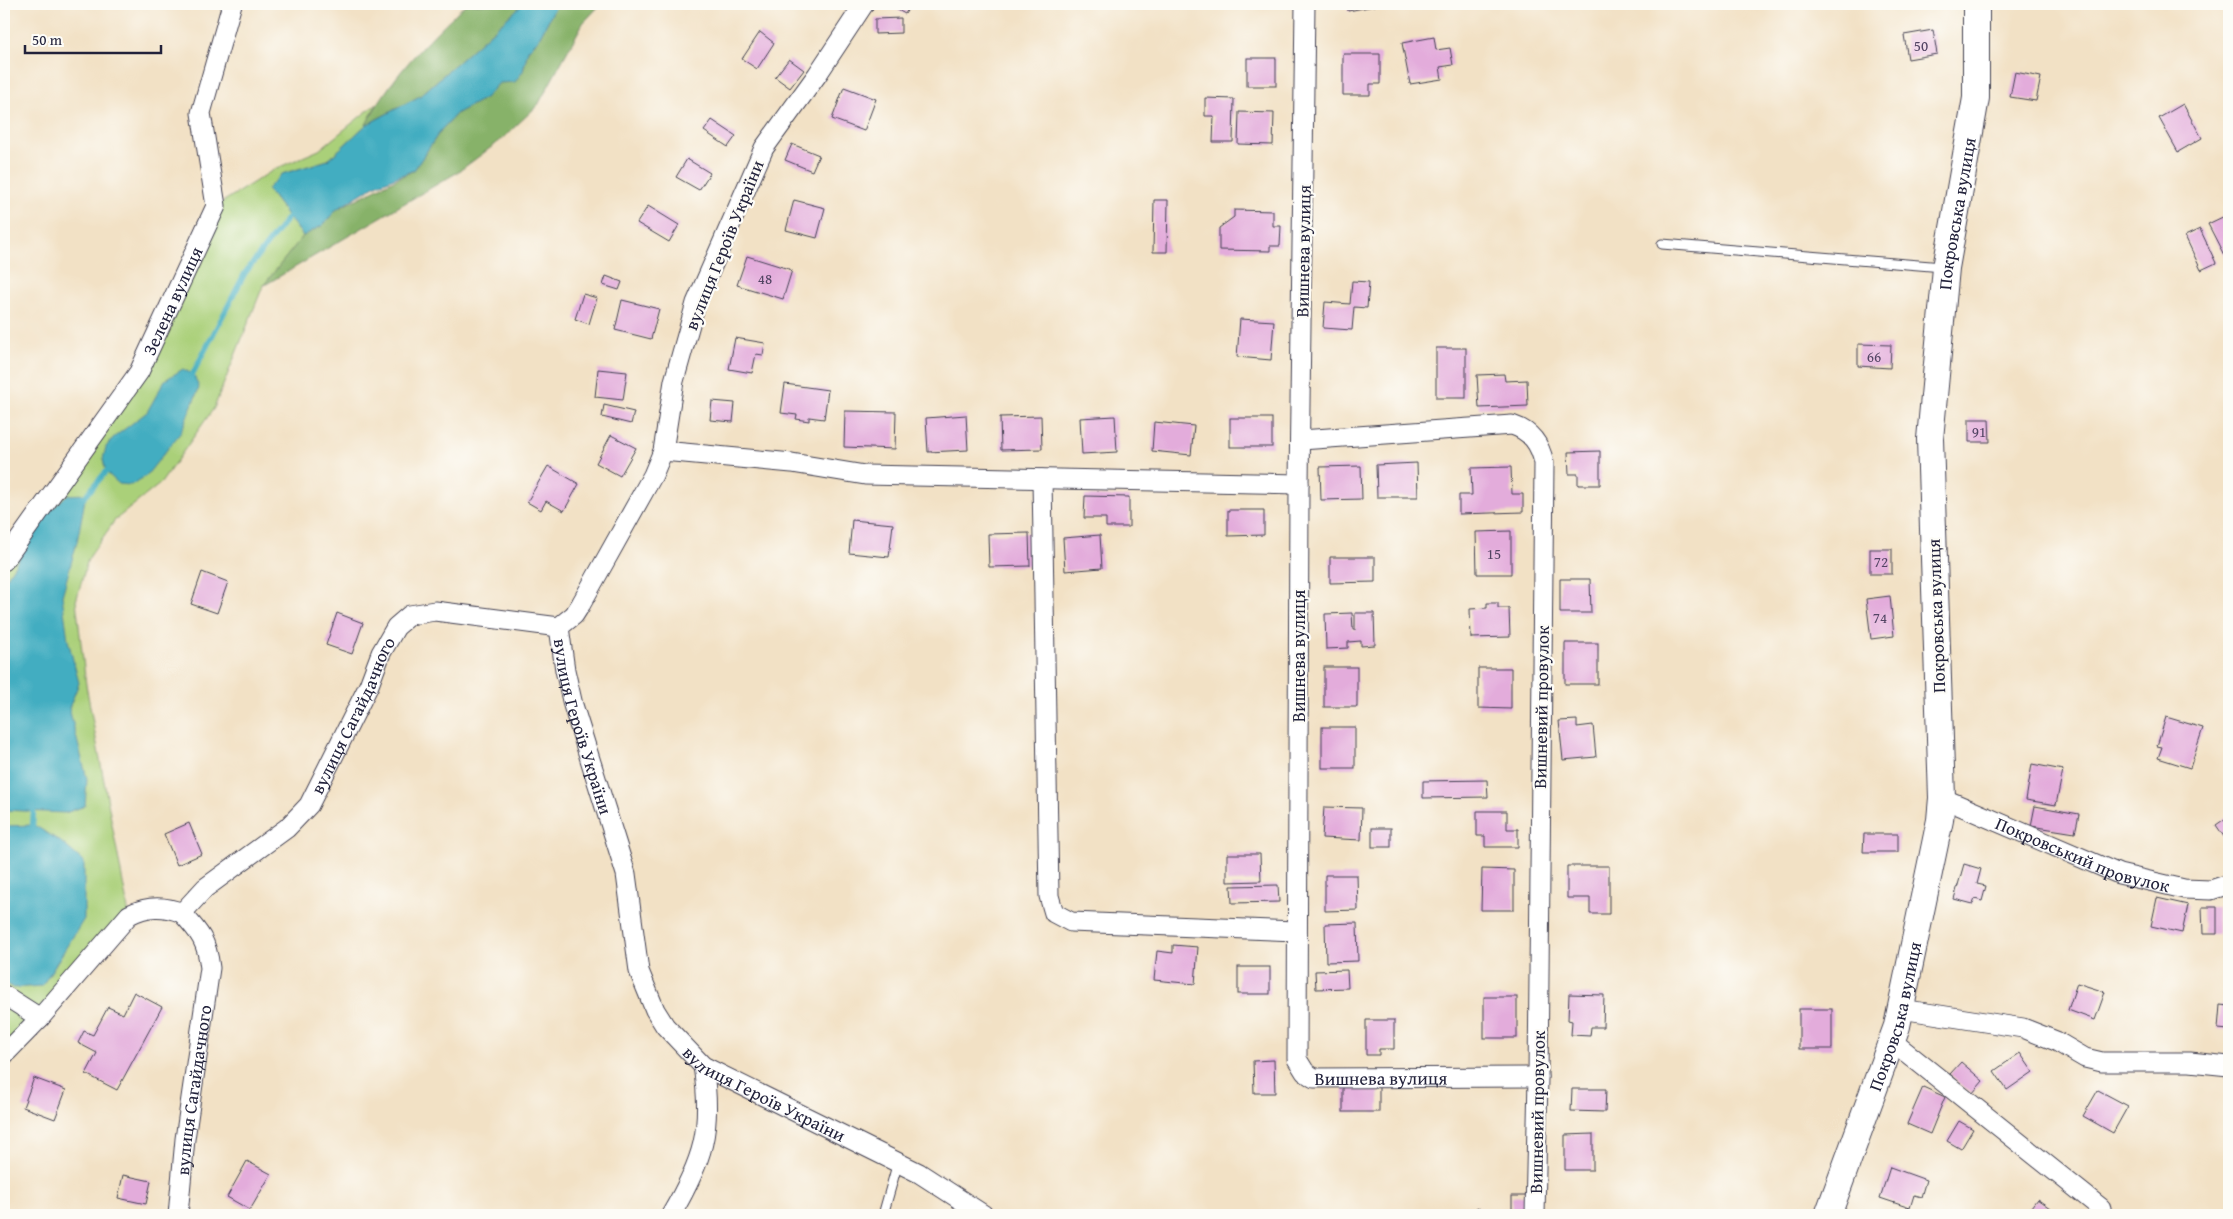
<svg xmlns="http://www.w3.org/2000/svg" width="2233" height="1219" font-family="'Gentium Book Plus',serif">
  <style>
    .green { fill: #aad079; stroke: #66795a }
    .forest { fill: #87b269; stroke: #546a52 }
    .water { fill: #42adc1; stroke: #32687e }
    .lines { fill: none; stroke-linecap: round; stroke-linejoin: round }
    .stream { stroke: #42adc1; stroke-width: 5.5 }
    .building { fill: #e3acdb }
    .lane-casing { stroke: #413f50; stroke-width: 11 }
    .street-casing { stroke: #413f50; stroke-width: 21 }
    .secondary-casing { stroke: #413f50; stroke-width: 28 }
    .lane { stroke: #fff; stroke-width: 9 }
    .street { stroke: #fff; stroke-width: 19 }
    .secondary { stroke: #fff; stroke-width: 26 }
    .labels { text-anchor: middle; dominant-baseline: central; stroke-width: 4.5; stroke-linejoin: round; paint-order: stroke }
    .number-label { font-size: 15px; fill: #524463 }
    .street-label { font-size: 18px; fill: #22223b; stroke: #fdfcf7 }
  </style>
  <rect width="100%" height="100%" fill="#fdfcf7"/>
  <filter id="ink" filterUnits="userSpaceOnUse"><feTurbulence type="fractalNoise" baseFrequency=".02" numOctaves="2"/><feDisplacementMap in="SourceGraphic" scale="10" xChannelSelector="R" yChannelSelector="G"/><feConvolveMatrix kernelMatrix="1 2 1 2 8 2 1 2 1" color-interpolation-filters="sRGB"/></filter>
  <filter id="wash" filterUnits="userSpaceOnUse"><feTurbulence type="fractalNoise" baseFrequency=".0096" numOctaves="4" result="noise"/><feDisplacementMap in="SourceGraphic" scale="20" xChannelSelector="R" yChannelSelector="G"/><feGaussianBlur stdDeviation="1.12" result="paint"/><feColorMatrix in="noise" values="0 0 0 0 0 0 0 0 0 0 0 0 0 0 0 0 0 1.4 0 .05"/><feComposite in="paint" operator="in"/></filter>
  <g filter="url(#wash)">
    <rect width="100%" height="100%" fill="#f2e1c5"/>
    <path class="green" d="M377,103L366,125L328,160L282,174L267,189L303,236L263,286L214,408L161,483L115,520L88,559L76,601L86,685L129,915L4,1055V561L139,372L216,206L275,169L319,150Z"/>
    <g class="forest">
      <path d="M466,4H523L420,96L366,125C389,79 428,39 466,4Z"/>
      <path d="M557,4H601L583,23L538,105L501,140L458,172L263,286L303,236L323,225L337,209L414,170L441,130L457,113L485,98L499,83L523,71L528,50L538,40Z"/>
    </g>
    <g class="water">
      <path d="M523,4H557L538,40L528,50L523,71L515,82L499,83L485,98L457,113L441,130L414,170L374,186L337,209L323,225L303,236L267,189L282,174L328,160L366,125L420,96Z"/>
      <path d="M183,369L194,375L199,388L181,432L146,476L131,485L119,484L106,472L103,459L106,447L113,438L147,412L165,380Z"/>
      <path d="M86,494L77,542L62,596L68,640L79,683L69,708L87,779L85,806L65,813L4,810V582L48,513L67,495Z"/>
      <path d="M34,825L61,842L84,862V919L42,986L13,988L4,982V826Z"/>
    </g>
    <g class="lines">
      <g class="stream">
        <path d="M190,379L245,273L293,211"/>
        <path d="M82,500L110,467"/>
        <path d="M32,832L34,806"/>
      </g>
    </g>
    <g id="blocks">
      <g class="building">
        <path d="M897,4H911L905,14L894,8Z"/>
        <path d="M1347,4H1374V6L1348,11Z"/>
        <path d="M901,18V33L875,34V19Z"/>
        <path d="M1933,30L1937,54L1908,59L1904,35Z"/>
        <path d="M760,32L774,43L757,69L742,59Z"/>
        <path d="M1434,37L1436,50L1450,48L1453,65L1440,67L1442,79L1410,84L1402,43Z"/>
        <path d="M1343,54H1380V84H1370V95H1343Z"/>
        <rect x="1247" y="58" width="29" height="28"/>
        <path d="M789,59L804,70L790,88L775,77Z"/>
        <path d="M2015,72L2041,77L2036,101L2010,97Z"/>
        <path d="M844,87L876,99L864,131L832,119Z"/>
        <path d="M1205,98L1234,99L1233,142H1213L1214,116H1205Z"/>
        <path d="M2183,104L2202,138L2178,152L2159,118Z"/>
        <path d="M1239,112L1274,113L1273,145L1238,144Z"/>
        <path d="M712,120L736,136L728,147L704,131Z"/>
        <path d="M792,144L819,155L812,171L785,160Z"/>
        <path d="M687,159L710,173L699,190L676,177Z"/>
        <path d="M794,200L825,208L817,238L786,230Z"/>
        <path d="M1154,200H1168L1167,252H1153Z"/>
        <path d="M648,206L679,225L669,242L637,223Z"/>
        <path d="M1234,210L1273,211V226H1281L1280,246H1270V251L1219,250V228L1234,217Z"/>
        <path d="M2229,214V255L2225,257L2208,224Z"/>
        <path d="M2200,229L2216,263L2201,270L2185,236Z"/>
        <path d="M747,256L792,270L783,299L737,285Z"/>
        <path d="M606,276L622,282L619,290L603,285Z"/>
        <path d="M1352,281L1369,282L1367,308L1354,307L1352,330L1323,328L1325,302L1350,304Z"/>
        <path d="M583,294L597,298L589,324L575,319Z"/>
        <path d="M622,300L659,309L651,339L615,330Z"/>
        <path d="M1240,319L1274,321L1271,360L1237,357Z"/>
        <path d="M735,338L765,343L763,355L756,354L752,373L729,369Z"/>
        <path d="M1858,344L1891,345L1890,368L1858,366Z"/>
        <rect x="1436" y="348" width="30" height="50"/>
        <path d="M598,369L627,372L623,400L595,397Z"/>
        <path d="M1504,374L1505,381L1527,380L1528,406L1479,408L1477,375Z"/>
        <path d="M785,384L828,390L824,419L809,417V421L796,419L797,415L781,413Z"/>
        <path d="M712,401L735,403L733,422L710,420Z"/>
        <path d="M604,405L634,412L631,424L602,417Z"/>
        <path d="M845,411L896,412L895,449L844,447Z"/>
        <path d="M966,415L968,450L928,452L926,418Z"/>
        <path d="M1041,416L1042,449L1001,450L1000,417Z"/>
        <path d="M1115,416L1117,452L1082,454L1080,418Z"/>
        <rect x="1230" y="418" width="42" height="29"/>
        <path d="M1969,419H1989L1990,442H1969Z"/>
        <path d="M1154,422L1194,426L1191,455L1152,451Z"/>
        <path d="M611,435L636,448L620,476L596,463Z"/>
        <path d="M1600,451V485H1578V474H1569L1568,452Z"/>
        <path d="M1417,463L1418,497H1377L1376,465Z"/>
        <path d="M548,466L579,484L564,511L546,501L541,510L527,502Z"/>
        <path d="M1361,466L1362,499L1321,500L1320,467Z"/>
        <path d="M1511,467L1512,494H1523V512L1459,514V495H1472L1471,468Z"/>
        <path d="M1085,496L1129,497V527H1106V518H1084Z"/>
        <path d="M1228,510H1264V535L1228,536Z"/>
        <path d="M852,520L893,524L889,557L849,553Z"/>
        <path d="M1511,531V574H1477L1476,532Z"/>
        <path d="M1029,533L1030,566L989,567L988,534Z"/>
        <path d="M1100,535L1102,568L1065,571L1063,538Z"/>
        <rect x="1870" y="549" width="22" height="25"/>
        <path d="M1330,557H1375V582L1330,583Z"/>
        <path d="M202,572L228,582L217,613L191,604Z"/>
        <path d="M1560,579H1590L1591,613H1560Z"/>
        <path d="M1890,596L1894,636L1871,639L1866,599Z"/>
        <path d="M1487,603H1498V608H1509L1510,637L1471,638L1470,609L1487,608Z"/>
        <path d="M337,613L363,623L352,654L326,645Z"/>
        <path d="M1352,613L1353,630H1355V613H1374L1375,645L1361,646V641L1348,642V648L1326,649L1325,614Z"/>
        <rect x="1565" y="643" width="33" height="41"/>
        <rect x="1324" y="667" width="33" height="40"/>
        <path d="M1478,668H1511V709L1478,708Z"/>
        <path d="M2166,717L2203,728L2190,768L2158,758L2162,747L2157,746Z"/>
        <path d="M1577,720V727L1593,725L1596,757L1563,760L1559,721Z"/>
        <rect x="1322" y="727" width="33" height="41"/>
        <path d="M2032,764L2063,770L2056,805L2026,800Z"/>
        <path d="M1487,780L1488,797L1423,798V781Z"/>
        <path d="M2035,806L2079,814L2075,833L2031,826Z"/>
        <path d="M1324,807L1362,808L1361,840L1322,838Z"/>
        <path d="M1477,811H1507V829H1518V847H1485V836H1477Z"/>
        <path d="M2229,816V844L2216,825Z"/>
        <path d="M189,823L202,854L177,865L164,834Z"/>
        <rect x="1372" y="828" width="19" height="19"/>
        <path d="M1864,834H1898V852H1863Z"/>
        <path d="M1227,854H1260L1261,881L1227,882Z"/>
        <path d="M1964,864L1981,869L1977,884L1986,886L1982,901L1975,899L1973,904L1954,899Z"/>
        <path d="M1567,866H1609V914H1590V898H1567Z"/>
        <path d="M1482,869L1514,870V910H1481Z"/>
        <path d="M1325,875H1357L1358,910L1325,911Z"/>
        <path d="M1278,885L1279,902L1232,903L1231,886Z"/>
        <path d="M2157,898L2188,905L2182,933L2151,926Z"/>
        <path d="M2202,907H2217V934H2203Z"/>
        <path d="M1357,923L1358,961L1326,962L1325,924Z"/>
        <path d="M1173,945L1198,947L1195,984L1154,980L1157,951L1173,953Z"/>
        <rect x="1238" y="967" width="32" height="27"/>
        <path d="M1347,970L1348,988L1316,989L1315,971Z"/>
        <path d="M2077,983L2105,992L2095,1020L2068,1010Z"/>
        <path d="M134,992L162,1007L117,1090L86,1074L97,1053L78,1043L84,1031L93,1035L108,1007L123,1014Z"/>
        <path d="M1569,994L1604,995L1603,1027H1591L1590,1036L1571,1035L1572,1021L1568,1020Z"/>
        <rect x="1484" y="997" width="33" height="41"/>
        <path d="M2220,1005L2229,1006V1030L2218,1029Z"/>
        <rect x="1799" y="1009" width="33" height="40"/>
        <path d="M1366,1020H1394V1049H1379V1055H1366Z"/>
        <path d="M2020,1053L2033,1072L2007,1090L1994,1071Z"/>
        <path d="M1274,1060L1275,1093H1254L1253,1061Z"/>
        <path d="M1961,1062L1983,1081L1972,1094L1950,1074Z"/>
        <path d="M34,1078L66,1090L55,1119L23,1107Z"/>
        <rect x="1343" y="1082" width="36" height="30"/>
        <path d="M1923,1087L1945,1097L1930,1134L1907,1124Z"/>
        <path d="M1572,1089H1606L1605,1112L1571,1111Z"/>
        <path d="M2098,1090L2128,1106L2113,1133L2083,1116Z"/>
        <path d="M1959,1121L1973,1129L1961,1149L1947,1141Z"/>
        <path d="M1593,1134V1170H1565V1135Z"/>
        <path d="M247,1161L271,1174L250,1210L227,1197Z"/>
        <path d="M1890,1167L1926,1180L1921,1197L1914,1195L1910,1208L1880,1198Z"/>
        <path d="M123,1175L151,1181L146,1204L118,1198Z"/>
        <rect x="1512" y="1196" width="14" height="19"/>
        <path d="M2037,1199L2060,1215H2025Z"/>
        <path d="M1477,1207L1492,1215H1473Z"/>
      </g>
    </g>
  </g>
  <g filter="url(#ink)">
    <use href="#blocks" fill-opacity="0" stroke="#413f50" stroke-width="1"/>
    <g class="lines">
      <g class="lane-casing">
        <g id="lane">
          <path d="M1662,244L1943,267"/>
          <path d="M883,1215L898,1162"/>
        </g>
      </g>
      <g class="street-casing">
        <g id="street">
          <path id="s1" d="M864,4L817,75L764,148L696,303L674,381L663,451L653,475L581,604L574,615L559,627L565,670L573,705L626,874L639,971L655,1010L665,1026L703,1066L919,1173L984,1215"/>
          <path id="s2" d="M1305,4L1299,484L1297,1059L1305,1072L1314,1078L1538,1077"/>
          <path d="M1301,440L1512,425C1531,431 1540,444 1544,463L1538,1077L1535,1215"/>
          <path d="M663,451L792,463L865,475L1299,484"/>
          <path d="M1042,479L1049,896L1054,913L1071,922L1296,931"/>
          <path id="s3" d="M4,561L139,372L216,206L201,113L232,4"/>
          <path id="s4" d="M1942,798L2119,874L2184,889L2211,890L2229,884"/>
          <path d="M4,995L40,1018"/>
          <path d="M1901,1009L2023,1028L2056,1041L2085,1058L2102,1062H2190L2229,1066"/>
          <path d="M1892,1041L2101,1208"/>
          <path id="s5" d="M4,1055L40,1018L129,915C147,906 163,905 182,913L205,888L287,828L309,805L369,685L381,653L396,627L410,615L435,611L559,627"/>
          <path id="s6" d="M178,1215L185,1139L210,968C207,941 200,933 182,913"/>
          <path d="M671,1215C703,1160 713,1130 703,1066"/>
        </g>
      </g>
      <g class="secondary-casing">
        <g id="secondary">
          <path id="s7" d="M1828,1215L1897,1026L1940,820L1942,798L1930,439L1946,268L1976,98V4"/>
        </g>
      </g>
      <use href="#lane" class="lane"/>
      <use href="#street" class="street"/>
      <use href="#secondary" class="secondary"/>
    </g>
  </g>
  <g class="labels">
    <g class="number-label">
      <text x="1921" y="45">50</text>
      <text x="765" y="278">48</text>
      <text x="1874" y="356">66</text>
      <text x="1979" y="431">91</text>
      <text x="1494" y="553">15</text>
      <text x="1881" y="561">72</text>
      <text x="1880" y="617">74</text>
    </g>
    <g class="street-label">
      <text stroke="none"><textPath href="#s7" startOffset="1020">Покровська вулиця</textPath></text>
      <text transform="translate(724 245) rotate(-68)">вулиця Героїв України</text>
      <text transform="translate(1303 251) rotate(-89)">Вишнева вулиця</text>
      <text stroke="none"><textPath href="#s3" startOffset="311">Зелена вулиця</textPath></text>
      <text transform="translate(1936 616) rotate(-92)">Покровська вулиця</text>
      <text transform="translate(1298 656) rotate(-90)">Вишнева вулиця</text>
      <text transform="translate(1541 707) rotate(-89)">Вишневий провулок</text>
      <text stroke="none"><textPath href="#s5" startOffset="510">вулиця Сагайдачного</textPath></text>
      <text stroke="none"><textPath href="#s1" startOffset="805">вулиця Героїв України</textPath></text>
      <text stroke="none"><textPath href="#s4" startOffset="152">Покровський провулок</textPath></text>
      <text stroke="none"><textPath href="#s7" startOffset="210">Покровська вулиця</textPath></text>
      <text stroke="none"><textPath href="#s2" startOffset="1148">Вишнева вулиця</textPath></text>
      <text stroke="none"><textPath href="#s6" startOffset="126">вулиця Сагайдачного</textPath></text>
      <text stroke="none"><textPath href="#s1" startOffset="1240">вулиця Героїв України</textPath></text>
      <text transform="translate(1537 1112) rotate(-89)">Вишневий провулок</text>
    </g>
  </g>
  <rect width="2233" height="1219" fill="none" stroke="#fdfcf7" stroke-width="20"/>
  <path d="M25 45v8h136v-8" fill="none" stroke="#22223b" stroke-width="2.5"/>
  <text x="32" y="45" font-size="15" fill="#22223b" stroke="#fdfcf7" stroke-width="4" paint-order="stroke">50 m</text>
</svg>
